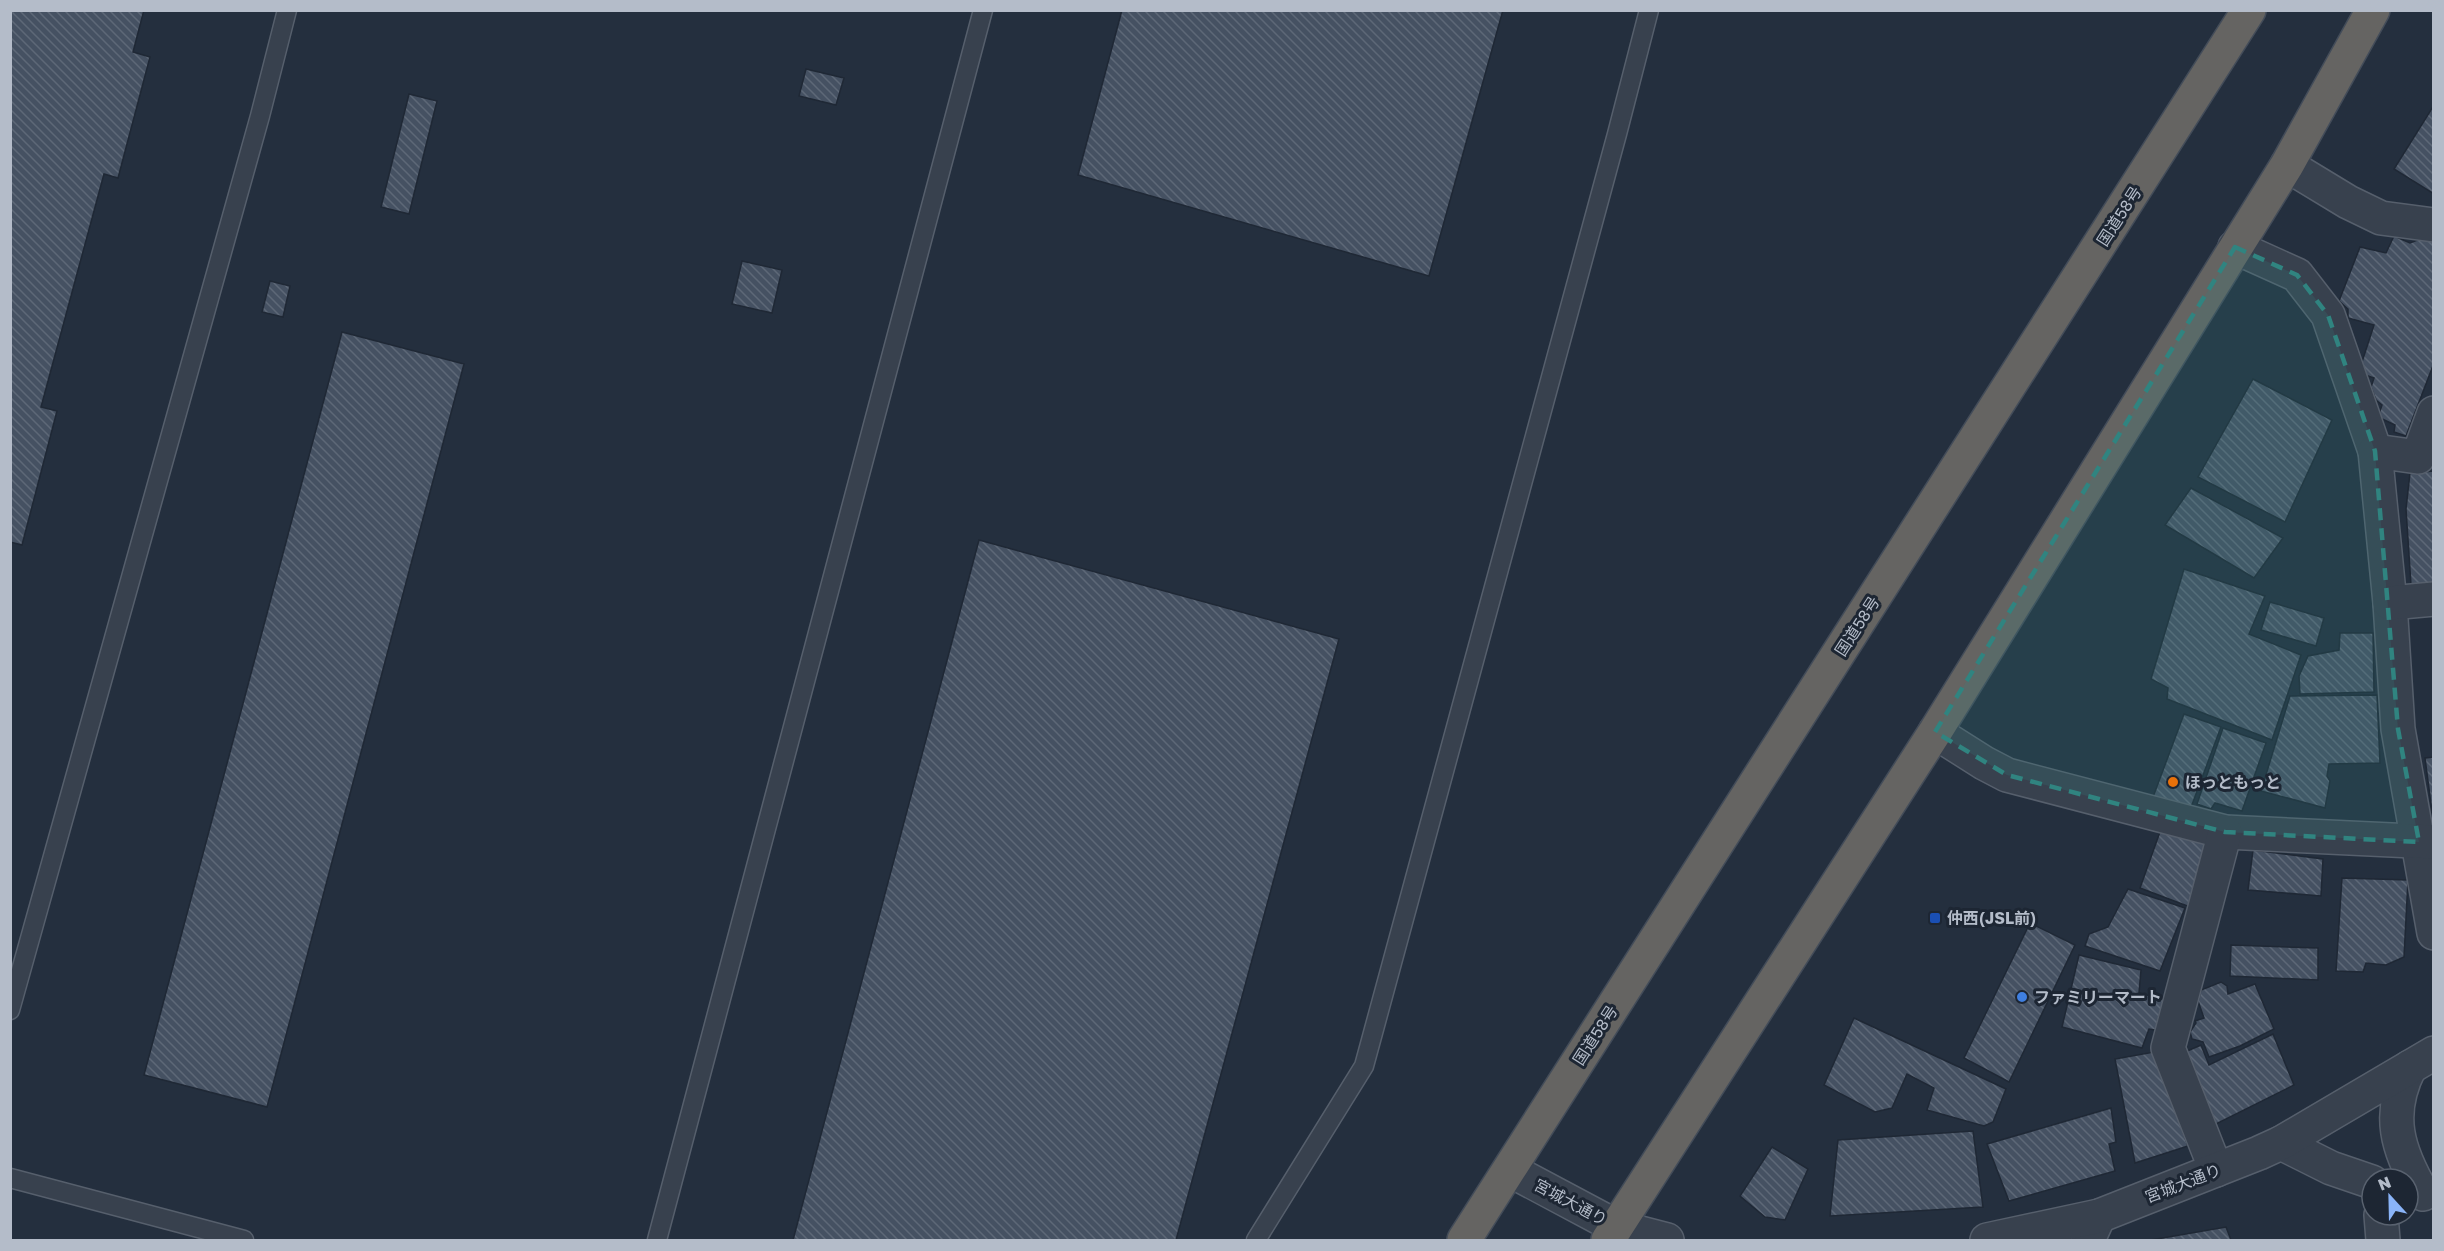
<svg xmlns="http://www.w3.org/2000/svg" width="2444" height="1251" font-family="'Golos Text','Noto Sans JP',sans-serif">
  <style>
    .building { fill: url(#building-back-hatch); stroke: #1f2835; stroke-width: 1.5 }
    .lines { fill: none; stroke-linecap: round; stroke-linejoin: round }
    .service-casing { stroke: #565f6c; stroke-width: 21 }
    .minor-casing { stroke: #565f6c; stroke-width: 36 }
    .tertiary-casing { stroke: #565f6c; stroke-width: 36 }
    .trunk-casing { stroke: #434c59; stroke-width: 36 }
    .service { stroke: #38414e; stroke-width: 18 }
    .minor { stroke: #38414e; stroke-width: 33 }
    .tertiary { stroke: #38414e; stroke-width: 33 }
    .trunk { stroke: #656462; stroke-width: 33 }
    .marked { fill: #308480; fill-opacity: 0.2; stroke: #308480; stroke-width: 4.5; stroke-dasharray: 12 8; stroke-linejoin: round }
    .food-dot { fill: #e8710a; stroke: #1d2633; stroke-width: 2 }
    .transit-dot { fill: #1a4fb4; stroke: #1d2633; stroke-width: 2 }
    .shop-dot { fill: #3f7fe0; stroke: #1d2633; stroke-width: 2 }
    .labels { text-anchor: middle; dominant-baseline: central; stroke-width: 6; stroke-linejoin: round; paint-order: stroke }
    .street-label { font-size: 16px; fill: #b4bcc9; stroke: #1d2633 }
    .poi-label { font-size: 16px; font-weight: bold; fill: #b4bcc9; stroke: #1d2633; text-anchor: start }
  </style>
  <defs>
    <pattern id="building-back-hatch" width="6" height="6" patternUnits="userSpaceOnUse" patternTransform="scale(1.5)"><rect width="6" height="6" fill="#455162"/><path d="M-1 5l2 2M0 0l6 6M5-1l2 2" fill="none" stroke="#5d6877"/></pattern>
  </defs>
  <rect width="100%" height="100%" fill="#242f3e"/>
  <g class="building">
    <path d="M10,10H144L133,52L150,57L118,178L104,174L41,407L57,411L22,545L10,542Z"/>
    <path d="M1122,10H1503L1429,276L1078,175Z"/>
    <path d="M806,69L844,78L836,105L799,96Z"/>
    <path d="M409,94L437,101L409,214L381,207Z"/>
    <path d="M2434,105V194L2394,169Z"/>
    <path d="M2394,236L2410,243L2425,237L2434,240V363L2406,436L2394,432L2395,425L2378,417L2382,405L2376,400L2371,387L2374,378L2365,375L2361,365L2374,325L2348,318V309L2339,301L2360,247L2386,253Z"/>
    <path d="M742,261L782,270L772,313L732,304Z"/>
    <path d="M270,281L290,286L283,317L262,312Z"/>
    <path d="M342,332L464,364L267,1107L144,1075Z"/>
    <path d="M2253,379L2332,420L2285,522L2198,477Z"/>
    <path d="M2434,471V584L2411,585L2406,509L2410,473Z"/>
    <path d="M2191,488L2283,538L2254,578L2165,525Z"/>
    <path d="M979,540L1339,639L1176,1240H793Z"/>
    <path d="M2184,569L2265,596L2249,634L2301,655L2272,740L2167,699L2168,688L2151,679Z"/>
    <path d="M2270,602L2324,618L2316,646L2261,630Z"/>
    <path d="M2340,633H2373L2374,692L2300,694L2299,676L2308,656L2339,650Z"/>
    <path d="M2377,695L2380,763L2329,764L2327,776L2330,781L2325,808L2261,791L2290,696Z"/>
    <path d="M2184,714L2221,727L2190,810L2153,797Z"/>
    <path d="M2223,728L2266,743L2242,811L2215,803L2211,809L2197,804Z"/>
    <path d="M2434,757V827L2425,758Z"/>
    <path d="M2161,829L2211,839L2190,907L2140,888Z"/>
    <path d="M2253,850L2323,859L2321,896L2248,890Z"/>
    <path d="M2342,878L2408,880L2404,957L2386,965L2366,963L2363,972L2336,971Z"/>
    <path d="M2128,889L2185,908L2160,971L2085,946L2089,934L2108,927Z"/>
    <path d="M2030,923L2075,945L2009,1082L1964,1058Z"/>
    <path d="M2231,945L2318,948V980L2230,976Z"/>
    <path d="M2079,955L2141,970L2139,993L2166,1000L2162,1031L2149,1029L2142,1048L2062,1027Z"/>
    <path d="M2221,982L2227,986L2228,994L2255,984L2274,1029L2240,1046L2209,1057L2203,1042L2192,1039L2190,1032L2196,1023L2195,1021L2204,1018L2198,1001L2201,990Z"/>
    <path d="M1854,1018L2006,1089L1993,1122L1984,1126L1927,1110L1934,1088L1907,1074L1892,1108L1875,1112L1824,1085Z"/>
    <path d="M2273,1034L2294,1085L2212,1126L2185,1052L2201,1045L2209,1065Z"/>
    <path d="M2154,1052L2188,1146L2135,1163L2115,1059Z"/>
    <path d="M2111,1108L2116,1142L2109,1144L2115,1171L2009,1201L1987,1144Z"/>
    <path d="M1973,1131L1983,1207L1830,1216L1838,1140Z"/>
    <path d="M1772,1147L1808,1169L1785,1220L1765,1217L1740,1196Z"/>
    <path d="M2226,1227L2231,1240H2151Z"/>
  </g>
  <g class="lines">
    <g class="service-casing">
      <g id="service">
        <path d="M10,1010L260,116L287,10"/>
        <path d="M10,1178L244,1240"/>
        <path d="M657,1240L983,10"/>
        <path d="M1256,1240L1364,1066L1617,134L1649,10"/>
      </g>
    </g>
    <g class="minor-casing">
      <g id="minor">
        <path d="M2287,165L2348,202L2381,218L2434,225"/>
        <path d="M2235,247L2297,275L2328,315L2375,451"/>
        <path d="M2434,413L2418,457L2375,451L2390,603L2398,729L2434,933"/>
        <path d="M2390,603L2434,599"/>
        <path d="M1935,732L1984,763L2007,775L2225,832L2434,842"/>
        <path d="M2216,1170L2168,1048L2225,832"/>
        <path d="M2381,1215L2383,1240"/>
        <path d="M2088,1240L2099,1216"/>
      </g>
    </g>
    <g class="tertiary-casing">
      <g id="tertiary">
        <path d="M2410,1067C2386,1114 2397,1150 2423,1194"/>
        <path d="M2281,1143L2331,1168L2372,1182"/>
        <path d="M1510,1170L1617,1227L1667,1240"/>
        <path d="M1987,1240L2099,1216L2259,1153L2281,1143L2434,1053"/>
      </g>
    </g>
    <g class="trunk-casing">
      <g id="trunk">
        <path d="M1464,1240L2249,10"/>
        <path d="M1608,1240L1935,732L2287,165L2373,10"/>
      </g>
    </g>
    <use href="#service" class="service"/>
    <use href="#minor" class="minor"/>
    <use href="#tertiary" class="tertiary"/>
    <use href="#trunk" class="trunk"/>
  </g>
  <path class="marked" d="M2235,247L2297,275L2328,315L2375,451L2398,729L2419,842L2225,832L2007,775L1935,732Z"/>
  <circle class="food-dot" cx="2173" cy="782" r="6"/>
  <rect class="transit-dot" x="1929" y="912" width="12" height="12" rx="3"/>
  <circle class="shop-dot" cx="2022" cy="997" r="6"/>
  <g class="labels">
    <g class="street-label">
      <text transform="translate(2119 216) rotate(-57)">国道58号</text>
      <text transform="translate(1857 626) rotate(-57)">国道58号</text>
      <text transform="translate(1595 1035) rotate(-57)">国道58号</text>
      <text transform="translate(2183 1183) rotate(-21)">宮城大通り</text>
      <text transform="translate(1571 1202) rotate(28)">宮城大通り</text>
    </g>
    <g class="poi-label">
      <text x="2185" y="782">ほっともっと</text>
      <text x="1947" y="918">仲西(JSL前)</text>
      <text x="2034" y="997">ファミリーマート</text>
    </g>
  </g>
  <rect width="2444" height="1251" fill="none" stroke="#b4bcc9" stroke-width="24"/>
  <g transform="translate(2390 1197) rotate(338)"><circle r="28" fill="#1d2633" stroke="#59626f" stroke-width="1.5"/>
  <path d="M0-4.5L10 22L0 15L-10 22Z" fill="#8ab4f8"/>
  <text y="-9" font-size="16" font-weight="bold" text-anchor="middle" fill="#b4bcc9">N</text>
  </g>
</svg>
